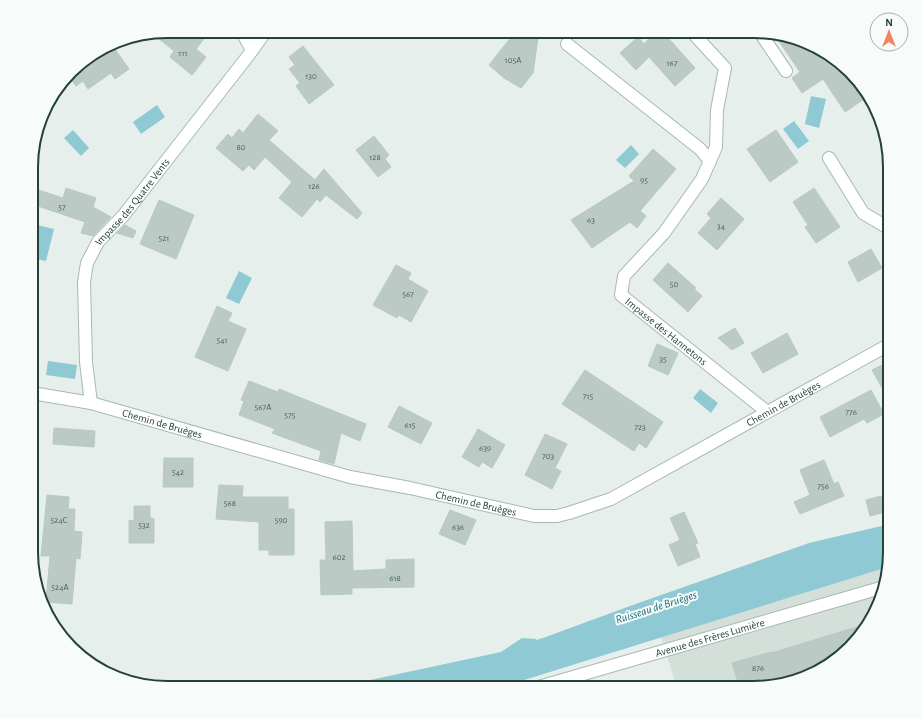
<svg xmlns="http://www.w3.org/2000/svg" width="921" height="719" font-family="'Alegreya Sans',sans-serif">
  <style>
    .built { fill: #d4dfda }
    .water { fill: #8ec9d4 }
    .building { fill: #bbcac4; stroke: #b8c9c2 }
    .lines { fill: none; stroke-linecap: round; stroke-linejoin: round }
    .minor-casing { stroke: #a8b8b2; stroke-width: 14 }
    .minor { stroke: #fff; stroke-width: 12 }
    .labels { text-anchor: middle; dominant-baseline: central; stroke-width: 4; stroke-linejoin: round; paint-order: stroke }
    .number-label { font-size: 9px; fill: #4a645c }
    .street-label { font-size: 11px; fill: #24423a; stroke: #f7fbf9 }
    .water-label { font-size: 12px; font-style: italic; fill: #1c6f80; stroke: #f7fbf9 }
    .rim { fill: none; stroke: #24423a; stroke-width: 2 }
  </style>
  <rect width="100%" height="100%" fill="#e6efeb"/>
  <path class="built" d="M888,567L880,605L856,642L807,678L754,688H677L661,637Z"/>
  <g class="water">
    <path d="M811,96L826,99L819,128L805,124Z"/>
    <path d="M157,105L165,117L141,134L133,122Z"/>
    <path d="M794,121L809,141L798,149L783,129Z"/>
    <path d="M73,130L89,148L81,156L64,138Z"/>
    <path d="M631,145L639,154L625,168L616,160Z"/>
    <path d="M37,225L54,229L46,261L32,258V249Z"/>
    <path d="M239,271L252,278L239,304L226,298Z"/>
    <path d="M48,361L77,365L75,379L46,375Z"/>
    <path d="M700,389L718,403L711,413L693,398Z"/>
    <path d="M890,524V561L888,567L498,688H333L501,652L522,638L536,639V640L543,638L630,606L809,543Z"/>
  </g>
  <g class="building">
    <path d="M167,31H210L196,49L206,57L192,75L170,57L174,51L152,33Z"/>
    <path d="M516,31H539L533,73L521,88L504,78L489,65Z"/>
    <path d="M657,31H662L695,68L675,86L649,57L636,70L620,53L638,37L644,44Z"/>
    <path d="M774,34L806,41L844,65L867,97L845,112L823,79L802,93L792,78L800,72Z"/>
    <path d="M112,45L129,69L115,79L111,73L88,89L83,81L76,86L68,75L77,64Z"/>
    <path d="M303,46L334,85L309,104L296,86L300,83L289,69L295,65L289,57Z"/>
    <path d="M258,114L278,131L269,140L315,180L324,169L362,213L357,219L326,195L320,202L317,199L302,217L279,198L292,182L265,157L254,170L249,165L243,171L216,148L228,134L232,138L239,129L243,133Z"/>
    <path d="M776,130L798,162L770,182L747,149Z"/>
    <path d="M374,136L389,155L385,159L391,167L378,177L356,150Z"/>
    <path d="M653,149L676,169L640,211L646,216L637,228L630,222L592,248L571,220L634,181L629,176Z"/>
    <path d="M32,188L63,198L66,188L96,198L93,207L111,217L93,236L81,233L85,222L32,204Z"/>
    <path d="M814,188L840,227L816,243L805,227L808,225L793,202Z"/>
    <path d="M721,198L744,219L717,250L698,233L711,218L707,214Z"/>
    <path d="M159,200L194,215L176,259L140,244Z"/>
    <path d="M125,225L136,231L133,238L117,233Z"/>
    <path d="M871,249L882,268L858,282L848,262Z"/>
    <path d="M668,263L696,288L694,289L702,296L688,312L653,280Z"/>
    <path d="M396,265L411,273L408,279L428,291L411,322L399,315L397,318L373,305Z"/>
    <path d="M217,306L232,313L228,321L246,329L228,371L195,357Z"/>
    <path d="M735,328L744,343L732,350L718,338Z"/>
    <path d="M787,333L798,354L763,373L751,353Z"/>
    <path d="M657,344L678,353L668,375L648,366Z"/>
    <path d="M890,361V402L872,370Z"/>
    <path d="M585,370L663,422L646,448L639,443L634,451L562,404Z"/>
    <path d="M249,381L278,392L279,389L366,424L360,441L341,433L334,464L319,460L321,451L272,433L275,429L239,415L244,401L241,400Z"/>
    <path d="M871,390L884,414L867,423L864,419L830,437L820,417Z"/>
    <path d="M399,406L432,423L421,444L388,427Z"/>
    <path d="M54,428L95,431L94,447L53,444Z"/>
    <path d="M478,429L505,445L492,468L482,462L479,467L462,457Z"/>
    <path d="M545,434L567,444L555,468L561,471L552,489L525,475Z"/>
    <path d="M164,458H193V487H163Z"/>
    <path d="M824,460L834,484L838,482L844,496L800,514L794,502L810,495L800,470Z"/>
    <path d="M219,485L243,486L242,497H288V509H294V555H269V550H259V522L216,519Z"/>
    <path d="M47,495L69,497L68,509H75L74,531L82,532L80,559L76,558L72,604L46,602L50,556H41Z"/>
    <path d="M881,496L885,512L870,516L866,500Z"/>
    <path d="M134,506H150V518L154,519V543H129V520L134,521Z"/>
    <path d="M450,510L476,520L465,545L439,534Z"/>
    <path d="M684,512L698,543L695,544L700,557L678,566L669,545L680,540L670,518Z"/>
    <path d="M352,521L353,571L386,569V560L414,559V587L352,588V594L321,595L320,560H326L325,522Z"/>
    <path d="M867,624L856,642L806,678L754,688H740L732,663L771,652V653Z"/>
  </g>
  <g class="lines">
    <g class="minor-casing">
      <g id="minor">
        <path d="M239,31L243,34L252,50"/>
        <path id="s1" d="M691,31L725,68L717,110L716,147L702,179L664,233L624,276L621,295L766,411"/>
        <path d="M759,31L786,71"/>
        <path d="M567,44L700,149L710,161"/>
        <path d="M829,158L863,213L890,229"/>
        <path id="s2" d="M32,393L91,403L350,477L410,488L534,516H557L569,513L611,499L890,344"/>
        <path id="s3" d="M91,403L86,362L84,282L87,263L98,242L123,216L248,56L266,31"/>
        <path id="s4" d="M535,688L884,587"/>
      </g>
    </g>
    <use href="#minor" class="minor"/>
  </g>
  <g class="labels">
    <g class="number-label">
      <text x="183" y="53">111</text>
      <text x="513" y="60">105A</text>
      <text x="672" y="63">167</text>
      <text x="311" y="76">130</text>
      <text x="241" y="147">80</text>
      <text x="375" y="157">128</text>
      <text x="644" y="180">95</text>
      <text x="314" y="186">126</text>
      <text x="62" y="207">57</text>
      <text x="591" y="220">63</text>
      <text x="721" y="226">34</text>
      <text x="164" y="238">521</text>
      <text x="674" y="284">50</text>
      <text x="408" y="294">567</text>
      <text x="222" y="340">541</text>
      <text x="663" y="359">35</text>
      <text x="588" y="396">715</text>
      <text x="263" y="407">567A</text>
      <text x="851" y="412">776</text>
      <text x="290" y="415">575</text>
      <text x="410" y="425">615</text>
      <text x="640" y="427">723</text>
      <text x="485" y="448">639</text>
      <text x="548" y="456">703</text>
      <text x="178" y="472">542</text>
      <text x="823" y="486">756</text>
      <text x="230" y="503">568</text>
      <text x="59" y="520">524C</text>
      <text x="281" y="520">590</text>
      <text x="144" y="525">532</text>
      <text x="458" y="527">636</text>
      <text x="339" y="557">602</text>
      <text x="395" y="578">618</text>
      <text x="60" y="587">524A</text>
      <text x="758" y="668">876</text>
    </g>
    <g class="street-label">
      <text stroke="none"><textPath href="#s3" startOffset="217">Impasse des Quatre Vents</textPath></text>
      <text stroke="none"><textPath href="#s1" startOffset="367">Impasse des Hannetons</textPath></text>
      <text stroke="none"><textPath href="#s2" startOffset="794">Chemin de Bruèges</textPath></text>
      <text stroke="none"><textPath href="#s2" startOffset="134">Chemin de Bruèges</textPath></text>
      <text stroke="none"><textPath href="#s2" startOffset="458">Chemin de Bruèges</textPath></text>
      <text stroke="none"><textPath href="#s4" startOffset="182">Avenue des Frères Lumière</textPath></text>
    </g>
    <g class="water-label">
      <text transform="translate(656 607) rotate(-18)">Ruisseau de Bruèges</text>
    </g>
  </g>
  <path d="M0 0H921V719H0ZM167 38H754A129 129 0 0 1 883 167V552A129 129 0 0 1 754 681H167A129 129 0 0 1 38 552V167A129 129 0 0 1 167 38Z" fill="#f7fbf9" fill-rule="evenodd"/>
  <path class="rim" d="M167 38H754A129 129 0 0 1 883 167V552A129 129 0 0 1 754 681H167A129 129 0 0 1 38 552V167A129 129 0 0 1 167 38Z"/>
  <g transform="translate(889 32)"><circle r="19" fill="#f7fbf9" stroke="#a3b1ad"/>
  <path d="M0-3L7 15L0 10L-7 15Z" fill="#f4845f"/>
  <text y="-6" font-size="11" font-weight="bold" text-anchor="middle" fill="#24423a">N</text>
  </g>
</svg>
